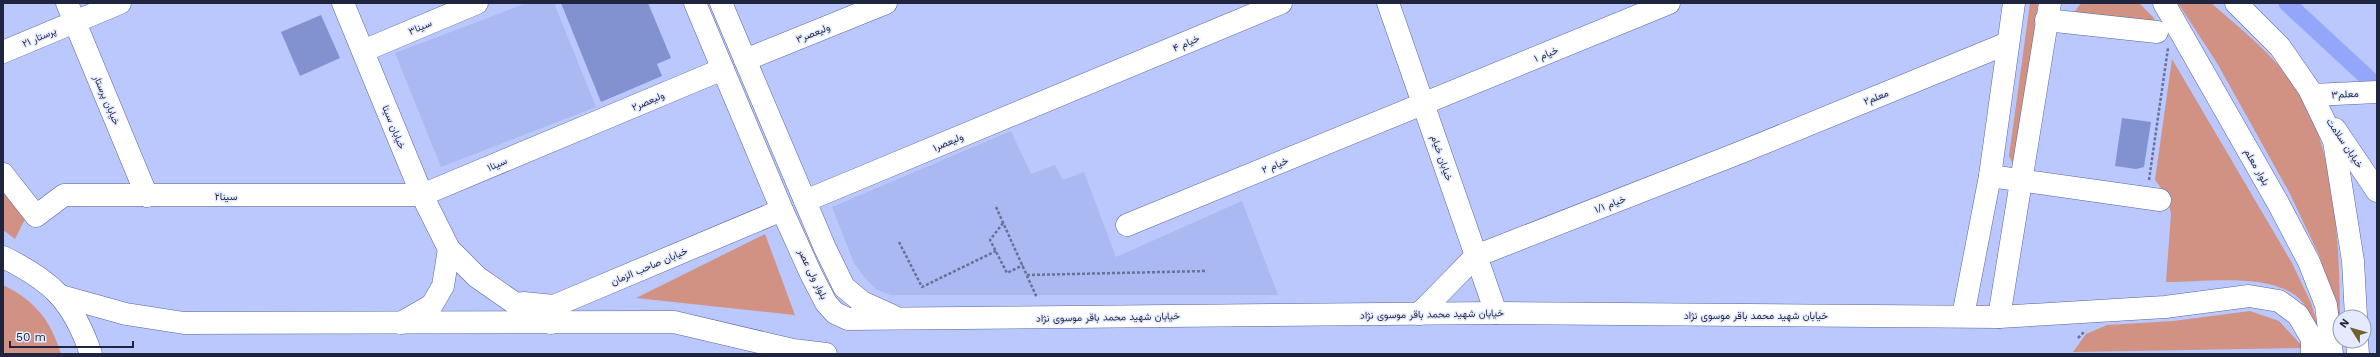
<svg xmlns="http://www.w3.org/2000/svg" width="2380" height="357" font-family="'Work Sans',Vazirmatn,sans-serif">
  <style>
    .built { fill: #aab9f2 }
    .green { fill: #d19284 }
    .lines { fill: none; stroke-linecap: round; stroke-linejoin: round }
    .canal { stroke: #93a6f9; stroke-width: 17 }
    .building { fill: #8292d0 }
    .minor-casing { stroke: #5865a0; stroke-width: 23 }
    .major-casing { stroke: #5865a0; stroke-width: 23 }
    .highway-casing { stroke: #5865a0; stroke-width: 23 }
    .path { stroke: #687198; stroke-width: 2.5; stroke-dasharray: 3 2; stroke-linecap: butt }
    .minor { stroke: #fff; stroke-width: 22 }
    .major { stroke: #fff; stroke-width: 22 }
    .highway { stroke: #fff; stroke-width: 22 }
    .labels { text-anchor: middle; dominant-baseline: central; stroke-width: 3; stroke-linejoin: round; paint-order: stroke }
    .street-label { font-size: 10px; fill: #1f253e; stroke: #e5ebff }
  </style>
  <rect width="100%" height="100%" fill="#bac8fd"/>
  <g class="built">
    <path d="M527,3H554L596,107L441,167L395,53Z"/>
    <path d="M1011,131L1031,174L1055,165L1063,180L1084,172L1116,257L1242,201L1278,295H891L877,290L864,277L854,263L832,207Z"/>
  </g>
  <g class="green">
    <path d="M2030,3H2038L2017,159L2012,162L2009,156Z"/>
    <path d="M2081,3H2139L2154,18L2157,25L2073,14Z"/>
    <path d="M2178,3H2211C2242,30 2274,55 2297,89C2338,151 2340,260 2340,330L2320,257L2289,192L2217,63Z"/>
    <path d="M2172,59L2292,263L2311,303L2321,336C2314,322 2308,305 2295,295C2265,273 2202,282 2166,282L2171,214L2167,196L2155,180Z"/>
    <path d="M3,189L28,213L15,239L3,230Z"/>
    <path d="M765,234L795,315L636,298Z"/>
    <path d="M3,285C35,301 50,319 61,354H3Z"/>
    <path d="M2250,311L2279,321L2304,348L2073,352L2086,334L2107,325L2173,321Z"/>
  </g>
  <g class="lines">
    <path class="canal" d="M2287,3L2369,79"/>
  </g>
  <g class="building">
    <path d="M561,3H648L671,58L657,64L662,76L601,102Z"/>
    <path d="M321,15L340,58L300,76L281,32Z"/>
    <path d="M2122,118L2151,122L2144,167L2136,169L2115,166Z"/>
  </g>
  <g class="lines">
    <g class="minor-casing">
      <g id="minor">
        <path d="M67,3L147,196"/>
        <path d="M343,3L422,195L449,249L477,277L513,302L551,323"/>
        <path d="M2046,20L2157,32"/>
        <path d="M363,51L477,3"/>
        <path d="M3,52L120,3"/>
        <path d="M745,60L886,3"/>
        <path d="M2313,95L2377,92"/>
        <path d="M3,174L36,216L64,195H422L723,69"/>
        <path d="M1990,176L2160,200"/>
        <path d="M805,201L1281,3"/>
        <path d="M1127,225L1669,3"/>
        <path d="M523,303L554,306L782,210"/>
        <path d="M1419,314L1476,256L1744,151L2008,43"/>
        <path d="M401,323L432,305L443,286L449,249"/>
      </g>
    </g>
    <g class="major-casing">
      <g id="major">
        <path d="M695,3L782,210L811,274L826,303L835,313L848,319L1496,313L1999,317L2165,307L2249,296L2279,301L2298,315L2312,339V354"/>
        <path d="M721,3L825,248L844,287L862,302L893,316"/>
        <path d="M1388,3L1496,313"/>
        <path d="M2164,3L2278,203L2309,262L2326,305L2332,354"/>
        <path d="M2236,3L2280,47L2309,89L2334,141L2353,261L2356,317"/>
        <path d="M2335,129L2377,191"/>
        <path d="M3,257C52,281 73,301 91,354"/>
        <path d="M1963,316L1990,176L2014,3"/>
        <path d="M1999,317L2050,3"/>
        <path d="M2357,341L2358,354"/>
      </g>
    </g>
    <g class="highway-casing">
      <path id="highway" d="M61,296L126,314L184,323L674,322L793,350L826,354"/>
    </g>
    <g class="path">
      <path d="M2149,180L2168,48"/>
      <path d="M996,207L1037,298"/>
      <path d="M1003,223L990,240L1007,273L1023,265"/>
      <path d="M899,242L922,287L996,251"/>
      <path d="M1027,275L1207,271"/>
      <path d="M2078,338L2085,331"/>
    </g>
    <use href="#minor" class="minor"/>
    <use href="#major" class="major"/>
    <use href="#highway" class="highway"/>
  </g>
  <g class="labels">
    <g class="street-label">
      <text transform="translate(420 27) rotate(-23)">سینا۳</text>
      <text transform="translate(813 33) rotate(-22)">ولیعصر۳</text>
      <text transform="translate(39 37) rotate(-23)">پرستار ۲۱</text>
      <text transform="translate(1186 43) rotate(-23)">خیام ۴</text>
      <text transform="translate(1546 54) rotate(-22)">خیام ۱</text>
      <text transform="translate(2345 94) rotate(-3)">معلم۳</text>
      <text transform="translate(1876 97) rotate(-22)">معلم۲</text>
      <text transform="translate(107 100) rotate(67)">خیابان پرستار</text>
      <text transform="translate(648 101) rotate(-23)">ولیعصر۲</text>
      <text transform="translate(394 127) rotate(68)">خیابان سینا</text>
      <text transform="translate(948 142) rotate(-23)">ولیعصر۱</text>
      <text transform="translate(2345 143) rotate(56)">خیابان سلامت</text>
      <text transform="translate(1442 158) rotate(71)">خیابان خیام</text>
      <text transform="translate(497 164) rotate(-23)">سینا۱</text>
      <text transform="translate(1275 165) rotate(-22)">خیام ۲</text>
      <text transform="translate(2257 167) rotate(60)">بلوار معلم</text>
      <text x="226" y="196">سینا۲</text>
      <text transform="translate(1610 204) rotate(-21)">خیام ۱/۱</text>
      <text transform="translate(649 266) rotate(-23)">خیابان صاحب الزمان</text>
      <text transform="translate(813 274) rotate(64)">بلوار ولی عصر</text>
      <text transform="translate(1432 314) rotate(-1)">خیابان شهید محمد باقر موسوی نژاد</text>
      <text x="1756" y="315">خیابان شهید محمد باقر موسوی نژاد</text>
      <text transform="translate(1108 317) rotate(-1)">خیابان شهید محمد باقر موسوی نژاد</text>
    </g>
  </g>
  <rect width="2380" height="357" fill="none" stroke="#1f253e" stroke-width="8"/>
  <g transform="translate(2352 329) rotate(307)"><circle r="19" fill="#e5ebff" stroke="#969cb2"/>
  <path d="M0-3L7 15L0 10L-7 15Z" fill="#6f602d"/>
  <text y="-6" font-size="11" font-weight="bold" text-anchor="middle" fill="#1f253e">N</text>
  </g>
  <path d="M10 341v6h123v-6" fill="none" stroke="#1f253e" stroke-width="2"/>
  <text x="16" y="341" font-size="12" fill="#1f253e" stroke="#e5ebff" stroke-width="3" paint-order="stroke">50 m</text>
</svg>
